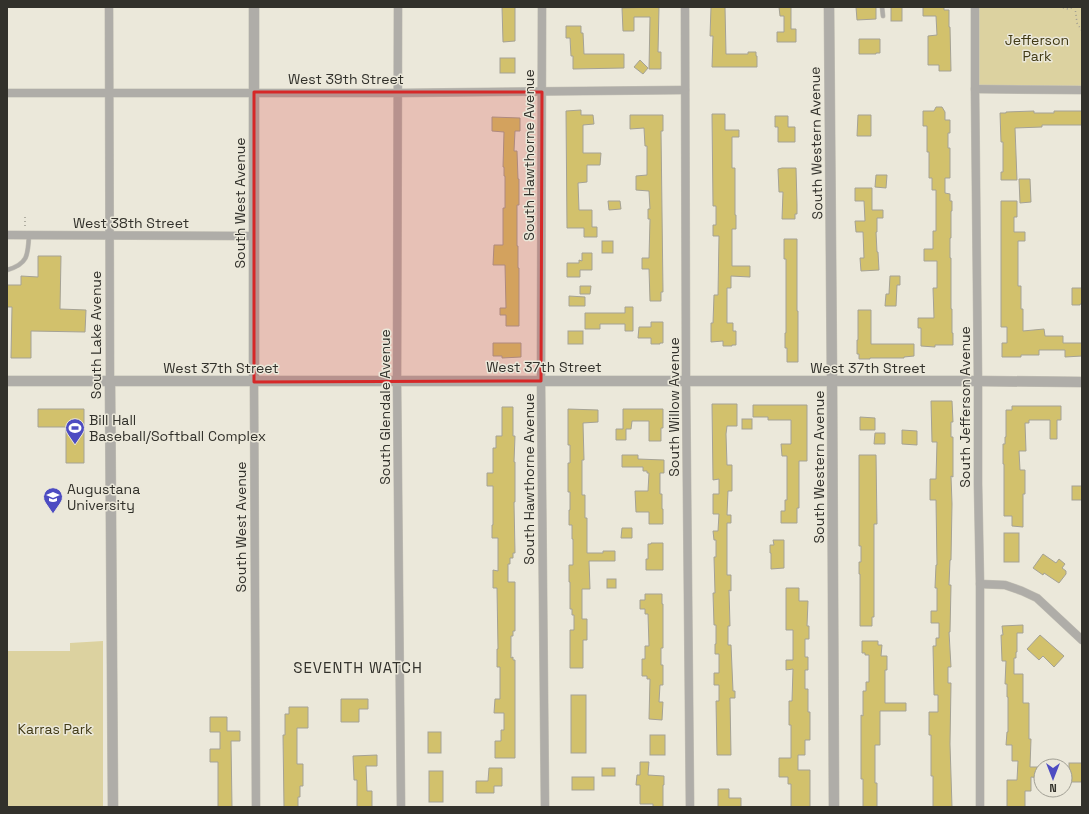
<svg xmlns="http://www.w3.org/2000/svg" width="1089" height="814" font-family="'Space Grotesk',sans-serif">
  <style>
    .green { fill: #dcd2a0 }
    .building { fill: #d2c16c; stroke: #a5a295 }
    .lines { fill: none; stroke-linecap: round; stroke-linejoin: round }
    .service-casing { stroke: #c6c3b7; stroke-width: 5 }
    .minor-casing { stroke: #c6c3b7; stroke-width: 9 }
    .tertiary-casing { stroke: #c6c3b7; stroke-width: 11 }
    .path { stroke: #9d9b90; stroke-width: 1.5; stroke-dasharray: 1 3; stroke-linecap: butt }
    .service { stroke: #afada8; stroke-width: 4 }
    .minor { stroke: #afada8; stroke-width: 8 }
    .tertiary { stroke: #afada8; stroke-width: 10 }
    .marked { fill: #d62828; fill-opacity: 0.2; stroke: #d62828; stroke-width: 3; stroke-linejoin: round }
    .labels { text-anchor: middle; dominant-baseline: central; stroke-width: 3; stroke-linejoin: round; paint-order: stroke }
    .park-label { font-size: 14px; fill: #413a15; stroke: #ebe8da }
    .street-label { font-size: 14px; fill: #32312b; stroke: #ebe8da }
    .poi-label { font-size: 14px; fill: #32312b; stroke: #ebe8da; text-anchor: start }
    .neighbourhood-label { font-size: 15px; letter-spacing: 1px; fill: #32312b; stroke: #ebe8da }
  </style>
  <rect width="100%" height="100%" fill="#ebe8da"/>
  <g class="green">
    <path d="M975,7H1082V90L975,89Z"/>
    <path d="M103,641V807H7V651H70V643Z"/>
  </g>
  <g class="building">
    <path d="M502,7H515V41L503,42Z"/>
    <path d="M659,7L658,52H661V69H649L650,17H634V31H623L622,8Z"/>
    <path d="M711,7H725L726,54H748V52H756V56H757V67H712L713,36H710Z"/>
    <path d="M779,7H791V29H796V42H777V32H784V16H780Z"/>
    <path d="M856,7H876V19L857,20Z"/>
    <rect x="891" y="7" width="11" height="14"/>
    <path d="M923,7H944V10H949V27H950L951,71H939V65H928V36L937,35L936,16H923Z"/>
    <path d="M566,26H581V33H583L584,54H624V68L573,69V56H571L570,38H566Z"/>
    <path d="M859,39H880V53H876V54H859Z"/>
    <rect x="500" y="58" width="15" height="15"/>
    <path d="M640,60L648,68L643,74L634,67Z"/>
    <path d="M936,107H942L945,112V120H950V133H948V148H950V178H945V193L950,194V201H952V211H951V238H950V258H951V309H952V333H953V345H935V347L921,346V328H918V318H934L933,288H937V261H924V249H933V231H936V190H932V178H929V152H927V126H923V111H934Z"/>
    <path d="M581,110V115H593L594,124L583,125V153H601L600,165H587V182L578,183L579,210H592V227H597V237H584V228H567L566,111Z"/>
    <path d="M1034,111V113H1054V111H1082V125H1042V127L1015,128L1017,180H1001V172H1003V142H1001L1000,113H1006V112Z"/>
    <path d="M712,114H725V130H739V137H732V168H735V215H736V229H732V266H750V277L731,276V288H727V323H733V331H736V345H732V346H723V341L711,342V323H713L714,295H718L719,236H713V225H716V206H713Z"/>
    <path d="M630,115H663V131H661L663,292H661V301H650L649,269H642V258H649L650,219H648V209H650L649,191L636,190V176L647,175V146H645L644,128L630,129Z"/>
    <path d="M858,115H871V136H857Z"/>
    <path d="M775,116H788V127H795V142H778V127H775Z"/>
    <path d="M492,117L520,118V131H515L514,151H517L518,179H519V205H517V246H518V268H519V326H506V315H500V308H506L505,265H493L494,245H503V208H505V176H504V167H503L504,132L492,131Z"/>
    <path d="M782,168H796L797,205V214H795V219H782L783,192H779L778,169Z"/>
    <path d="M876,175H887L886,188L875,187Z"/>
    <path d="M1019,179H1030L1031,202L1020,203Z"/>
    <path d="M855,188H872V210H883V218H877V232H876L877,252H878L879,270L861,271L860,258H864L863,232H856L855,221H865L864,201H855Z"/>
    <path d="M608,201H620L621,209L609,210Z"/>
    <path d="M1001,201H1017V217H1014V232H1025V241H1018V286H1021V309H1023V331L1044,329L1045,336H1063V343H1082V356L1065,357V350H1039V355H1021V357H1002V343H1007V327H1001Z"/>
    <path d="M784,239H797V311H798V362H787V348H785V333H786V259H784Z"/>
    <rect x="602" y="241" width="11" height="12"/>
    <path d="M582,253H592V270H580V277H567V263H579V260L582,261Z"/>
    <path d="M38,256H61L60,309L86,310L85,332L31,331V358H11L12,307H7V285H21V276L38,277Z"/>
    <path d="M890,276H900V285H897L896,306H885L886,294H889Z"/>
    <path d="M580,286H591L590,294H580Z"/>
    <path d="M1072,288H1082V304H1080V305H1072Z"/>
    <path d="M569,296L585,297V306H569Z"/>
    <path d="M625,307H633V331H625V324H600V329H585V313H625Z"/>
    <path d="M858,310H871V344H914V356L904,357V358H870V359H859V354H857V340H858Z"/>
    <path d="M651,322H663V343H660V344H651V338H638L639,327H651Z"/>
    <rect x="568" y="331" width="15" height="13"/>
    <path d="M493,343H521V357L502,358V356H493Z"/>
    <path d="M931,401H952L953,422H951V437H953V477L951,476L952,504L951,560H950L949,585H951L950,632H949L951,667H948V683H951L950,744L952,807H933V776H931V735H929V712H938V695H934L933,646H936V638H939V623H931V611H937V588H935L936,565H937L936,500H930V479H936L937,442H932Z"/>
    <path d="M712,404H737V426H727L726,434L727,465H732V491H728L727,515H731V523H727V575H731V591L729,590L730,626H728V645H731L733,691H735V698H730L731,755H717L716,701H719V685H714V673H719V654H715V644H716V625H714L713,593H715L714,557H716V540H714L713,531H718L719,514H713V494H719V479L713,480Z"/>
    <path d="M753,405H807V461H799V508H797V523H781V511H785V500H787V456H782L781,444H791V420H768V417H753Z"/>
    <path d="M1012,406H1061V420H1057V439H1050V420H1029V423H1025L1026,451H1019L1020,470H1025V494H1023V527L1012,526V516H1004V464H1003V444H1005V437H1006V410H1012Z"/>
    <path d="M502,407H513V436H515L514,462H515V502H514L515,553H513V558H510V564H508V582H515V631H513V636H511V658L513,657V660H515V758H495V741H501V730H504V713H494L495,699H500V667H497V649H498L497,588H493V570L498,571V538H492V525H493V486H487V473H493V448H496V436H502Z"/>
    <path d="M38,409H84V463H66V427H38Z"/>
    <path d="M568,409L598,410V422L583,423L584,460H582V495H585V518H587V553H603V551H615V561H589L590,589H582V619H587V640H583V668H570V630H574V615H572V609H570V582H569V565H573V539H572V525H569V510H570V492H568V463H570V445H568Z"/>
    <path d="M623,409H663V428H661V441H649V421H632L631,429H626V440H616V429H623Z"/>
    <path d="M860,417L875,418V430H860Z"/>
    <rect x="742" y="419" width="10" height="10"/>
    <path d="M902,430L917,431V445L902,444Z"/>
    <path d="M875,433H885V444H874Z"/>
    <path d="M622,455H638V459L664,460V473H660V494H662V509H663V524H649V512H636L635,491H648L649,473H647V471H643V467H622Z"/>
    <path d="M859,455H876L877,524H874V617H872V626H860V574H859V562H861V546H859Z"/>
    <rect x="1072" y="486" width="10" height="14"/>
    <path d="M622,528H632V538H621Z"/>
    <rect x="1004" y="533" width="15" height="29"/>
    <path d="M773,540H784V568L771,569V553H770V545H774Z"/>
    <path d="M651,543H663V570H646V559H648V544H651Z"/>
    <path d="M1043,554L1056,563L1059,559L1065,564L1062,568L1066,571V574L1059,583L1044,573L1043,575L1033,568Z"/>
    <rect x="607" y="579" width="9" height="9"/>
    <path d="M786,588H799V601H808L807,626H809V639H805V657H808V670H805V689H808V712H810V740H805V755H798V770H810V807H791V784H788V777H779V758H791V725H789V701H792L793,669L786,670V660H793V630H786Z"/>
    <path d="M645,594H662V604H663V648H661V665H663V685H660L659,702H663L662,720L649,719L650,679H647V676H642V659H645V646H649L648,614H645V609H640V600H645Z"/>
    <path d="M1023,625V633H1017V652H1016V658H1014V674H1023V703H1029V739H1031L1030,767H1041V778L1031,777V791H1025V807H1007V780H1017L1018,761H1012V745H1006L1007,732H1008V697H1007V684H1005L1006,661H1002L1001,635H1003L1002,626Z"/>
    <path d="M1040,635L1064,656L1054,667L1043,656L1039,660L1027,649Z"/>
    <path d="M862,641H878V645H882L881,656H887V670H885V703H906V711H880V745H875V783H877V807H863V779H861V715L863,716V691H866V682H869V655H865V653H862Z"/>
    <rect x="571" y="695" width="15" height="58"/>
    <path d="M341,699H368V709H359V722H341Z"/>
    <path d="M289,707H308V728H297V764H303V786H300V797H298V807H284L283,735H285V714H289Z"/>
    <path d="M210,717H227V731H240V741H231L232,807H218V762H210V749H220V732H210Z"/>
    <rect x="428" y="732" width="13" height="21"/>
    <rect x="650" y="735" width="15" height="20"/>
    <path d="M377,755V766H366L367,791H372V807H357V780H354L353,756Z"/>
    <path d="M640,762H649L648,775L664,776V785H663V807H653V804H640V785H636L637,775H640Z"/>
    <rect x="1069" y="763" width="13" height="19"/>
    <path d="M489,768H502V786H494V793H476V781H488Z"/>
    <rect x="602" y="768" width="13" height="8"/>
    <rect x="429" y="771" width="14" height="31"/>
    <rect x="572" y="777" width="22" height="13"/>
    <path d="M718,789H729V798H741V807H718Z"/>
  </g>
  <g class="lines">
    <g class="service-casing">
      <g id="service">
        <path d="M882,7L883,16"/>
        <path d="M7,270C28,264 28,255 29,235"/>
      </g>
    </g>
    <g class="minor-casing">
      <g id="minor">
        <path d="M109,7L110,381"/>
        <path d="M398,7L397,382L401,807"/>
        <path d="M542,7L541,381L545,807"/>
        <path d="M685,7L686,382L690,807"/>
        <path d="M975,7V89L978,381V484L980,584V807"/>
        <path d="M975,89L1082,90"/>
        <path d="M7,93H398L685,90"/>
        <path d="M7,235L254,236"/>
        <path d="M254,382L256,807"/>
        <path d="M980,584L1005,585L1022,591L1037,598L1082,640"/>
      </g>
    </g>
    <g class="tertiary-casing">
      <g id="tertiary">
        <path d="M254,7V382"/>
        <path d="M829,7L832,382L834,807"/>
        <path d="M7,381H978L1082,382"/>
        <path d="M110,381L113,807"/>
      </g>
    </g>
    <g class="path">
      <path d="M1059,7L1068,9L1075,7"/>
      <path d="M1075,7L1077,23L1082,31"/>
      <path d="M25,217V227"/>
    </g>
    <use href="#service" class="service"/>
    <use href="#minor" class="minor"/>
    <use href="#tertiary" class="tertiary"/>
  </g>
  <path class="marked" d="M254,92H542L541,381L254,382Z"/>
  <defs>
    <g id="stadium-pin" transform="scale(1)"><path d="M0 17L-7.5 6A9.5 9.5 0 1 1 7.5 6Z" fill="#4d4cc2" stroke="#ebe8da"/><path d="M0-5a6.5 5 0 1 0 0 10a6.5 5 0 1 0 0-10ZM-3.5-1.8h7v3.6h-7Z" fill="#fff"/></g>
    <g id="university-pin" transform="scale(1)"><path d="M0 17L-7.5 6A9.5 9.5 0 1 1 7.5 6Z" fill="#4d4cc2" stroke="#ebe8da"/><path d="M0-5L7-2L0 1L-7-2ZM-4 1L0 2.5L4 1V4Q0 6-4 4Z" fill="#fff"/></g>
  </defs>
  <g fill-rule="evenodd">
    <use href="#stadium-pin" x="75" y="428"/>
    <use href="#university-pin" x="53" y="497"/>
  </g>
  <g class="labels">
    <g class="park-label">
      <text x="1037" y="40">Jefferson<tspan x="1037" dy="16">Park</tspan></text>
      <text x="55" y="729">Karras Park</text>
    </g>
    <g class="street-label">
      <text x="346" y="79">West 39th Street</text>
      <text transform="translate(816 143) rotate(-91)">South Western Avenue</text>
      <text transform="translate(529 155) rotate(-90)">South Hawthorne Avenue</text>
      <text transform="translate(240 203) rotate(-90)">South West Avenue</text>
      <text x="131" y="223">West 38th Street</text>
      <text transform="translate(96 335) rotate(-90)">South Lake Avenue</text>
      <text x="544" y="367">West 37th Street</text>
      <text x="221" y="368">West 37th Street</text>
      <text x="868" y="368">West 37th Street</text>
      <text transform="translate(385 407) rotate(-90)">South Glendale Avenue</text>
      <text transform="translate(674 407) rotate(-90)">South Willow Avenue</text>
      <text transform="translate(965 407) rotate(-90)">South Jefferson Avenue</text>
      <text transform="translate(819 467) rotate(-90)">South Western Avenue</text>
      <text transform="translate(529 479) rotate(-90)">South Hawthorne Avenue</text>
      <text transform="translate(241 527) rotate(-90)">South West Avenue</text>
    </g>
    <g class="poi-label">
      <text x="89" y="420">Bill Hall<tspan x="89" dy="16">Baseball/Softball Complex</tspan></text>
      <text x="67" y="489">Augustana<tspan x="67" dy="16">University</tspan></text>
    </g>
    <g class="neighbourhood-label">
      <text x="358" y="667">SEVENTH WATCH</text>
    </g>
  </g>
  <rect width="1089" height="814" fill="none" stroke="#32312b" stroke-width="16"/>
  <g transform="translate(1053 778) rotate(180)"><circle r="19" fill="#ebe8da" stroke="#a19f94"/>
  <path d="M0-3L7 15L0 10L-7 15Z" fill="#4d4cc2"/>
  <text y="-6" font-size="11" font-weight="bold" text-anchor="middle" fill="#32312b">N</text>
  </g>
</svg>
